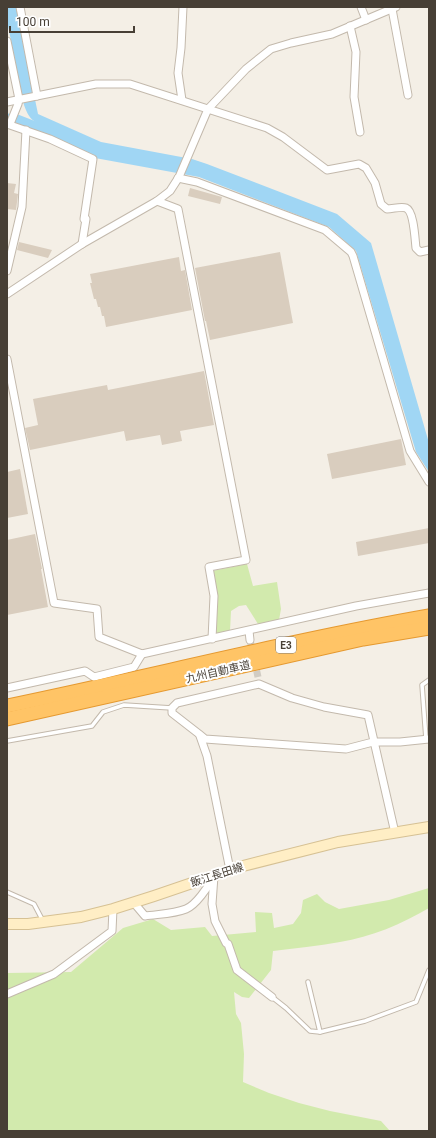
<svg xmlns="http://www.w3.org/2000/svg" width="436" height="1138" font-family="Roboto,'Noto Sans JP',sans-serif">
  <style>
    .green { fill: #d2eaad }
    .water { fill: #a0d6f4 }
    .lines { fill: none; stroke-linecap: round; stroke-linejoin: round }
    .canal { stroke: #a0d6f4; stroke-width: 9 }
    .building { fill: #d9cdbe }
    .minor-tunnel { stroke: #d1ccc3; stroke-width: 7; stroke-dasharray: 7 3.5; stroke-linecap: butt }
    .service-casing { stroke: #c3b9ac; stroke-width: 5.5 }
    .minor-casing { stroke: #c3b9ac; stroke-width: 9 }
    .secondary-casing { stroke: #d6c194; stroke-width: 12 }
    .motorway-casing { stroke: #e59930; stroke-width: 15 }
    .service { stroke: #fff; stroke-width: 3.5 }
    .minor { stroke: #fff; stroke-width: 7 }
    .secondary { stroke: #ffeec5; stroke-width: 10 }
    .motorway { stroke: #ffc466; stroke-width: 13 }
    .labels { text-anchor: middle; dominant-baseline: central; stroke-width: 4; stroke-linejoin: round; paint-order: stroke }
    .shield { fill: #fff; stroke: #7e7972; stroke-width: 1 }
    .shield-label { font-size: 10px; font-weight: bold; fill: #473f35 }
    .street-label { font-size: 11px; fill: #473f35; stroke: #fff }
  </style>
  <rect width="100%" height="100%" fill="#f4efe6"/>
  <g class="green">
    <path d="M247,564L253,586L277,582L281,609L279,620L258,624L246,605L239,606L231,611L230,631L216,635L214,632L212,571Z"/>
    <path d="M429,888V908C402,924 371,937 340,942C318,946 295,948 273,951L271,970L249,998L242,997L234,992L236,1014L241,1023L244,1054L243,1082L269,1093L299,1103L330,1111L381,1121L390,1131H7V973L71,972L123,928L153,919L171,930L205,927L212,936L256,932L255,912L272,913L274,928L293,924L301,913L303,900L317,894L325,902L339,909L389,900Z"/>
  </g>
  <path class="water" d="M7,7H16L38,114L101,142L192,159L207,164L337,214L371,243L429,443V472L416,452L356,251L329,227L199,177L95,158L42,133L43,126C31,120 29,118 24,105L7,21Z"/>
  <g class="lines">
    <path class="canal" d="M7,118L17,119L53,133"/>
  </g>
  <g class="building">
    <path d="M7,183L16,184L14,193L18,194L16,210L7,209Z"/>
    <path d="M190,188L222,197L220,204L188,196Z"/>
    <path d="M19,242L52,250L48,258L17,250Z"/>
    <path d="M280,252L293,323L210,340L206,321H205L195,268Z"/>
    <path d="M179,257L181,271L185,270L192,310L106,327L104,316H102L100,307H98L96,299H94L90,283H92L90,274Z"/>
    <path d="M204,371L214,425L180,431L182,441L162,445L160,435L126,441L124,431L30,450L25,428L38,425L33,399L107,385L108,390Z"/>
    <path d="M401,439L406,465L332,479L327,454Z"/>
    <path d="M20,469L28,514L7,518V472Z"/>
    <path d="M429,528V543L358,556L356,542Z"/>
    <path d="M35,534L42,569H41L48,607L7,615V540Z"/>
  </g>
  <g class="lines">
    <path class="minor-tunnel" d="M250,640L258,677"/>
    <g class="service-casing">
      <g id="service">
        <path d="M426,739L422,685L429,680"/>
        <path d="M7,741L92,726L103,712L124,705L172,708"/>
        <path d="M7,892L34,904L43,921"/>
        <path d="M308,982L320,1032"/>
        <path d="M272,997L286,1008L310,1031L320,1032L365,1021L416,1002L429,970"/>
      </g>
    </g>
    <g class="minor-casing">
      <g id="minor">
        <path d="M20,7L37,96"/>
        <path d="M361,7L366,20"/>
        <path d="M392,9L408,95"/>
        <path d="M350,26L356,52L354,97L360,132"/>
        <path d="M7,41L19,99L18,104L10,124"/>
        <path d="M182,100L178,73L181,48L183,7"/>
        <path d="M7,102L96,84H130L267,128L283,137L327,170L359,164L366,168L375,183L381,204L387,209C393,209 401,206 406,208C414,211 415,240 416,248L420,252L429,250"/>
        <path d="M7,124L50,139L93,159L84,219H86L82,244"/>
        <path d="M178,178L197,182L325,230L351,252L353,256L410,451L429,482"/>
        <path d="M157,201L178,209L246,560L209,567L214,596L212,639"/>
        <path d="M7,271L22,207L26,130"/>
        <path d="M7,294L82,244L157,201L170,191L179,177L208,109L246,69L271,49L291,43L332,34L396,7"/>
        <path d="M7,359L54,603L97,609L99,637L142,654L356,606L429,593"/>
        <path d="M249,631L250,640"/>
        <path d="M7,688L85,671L94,677L134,667L142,654"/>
        <path d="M200,736L207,756L230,870"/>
        <path d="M395,833L368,715L324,707L292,698L259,684L177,703L172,708V713L199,734L205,739L346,749L373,742H400L429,739"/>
        <path d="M214,876L212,904L215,921L226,943L228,944L237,970L272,997"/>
        <path d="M134,903L145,916C159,914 174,914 186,909C196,905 208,887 213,878"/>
        <path d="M7,994L54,974L112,931L113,909"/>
      </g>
    </g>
    <g class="secondary-casing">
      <path id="secondary" d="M7,924H28L81,917L113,909L154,896L239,867L338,842L429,827"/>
    </g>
    <g class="motorway-casing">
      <g id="motorway">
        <path d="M7,706C148,677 287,641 429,616"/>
        <path d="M7,719L363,639L429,628"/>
      </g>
    </g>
    <use href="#service" class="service"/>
    <use href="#minor" class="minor"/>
    <use href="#secondary" class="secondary"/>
    <use href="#motorway" class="motorway"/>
  </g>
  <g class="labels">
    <rect class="shield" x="276" y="637" width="20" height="16" rx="3"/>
    <g class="shield-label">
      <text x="286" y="645">E3</text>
    </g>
    <g class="street-label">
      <text transform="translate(218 672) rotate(-13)">九州自動車道</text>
      <text transform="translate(217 875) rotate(-18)">飯江長田線</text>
    </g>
  </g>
  <rect width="436" height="1138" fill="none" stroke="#473f35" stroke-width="16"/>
  <path d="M10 26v6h124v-6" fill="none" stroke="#473f35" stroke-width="2"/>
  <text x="16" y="26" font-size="12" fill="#473f35" stroke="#ffffff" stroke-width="3" paint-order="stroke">100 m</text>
</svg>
